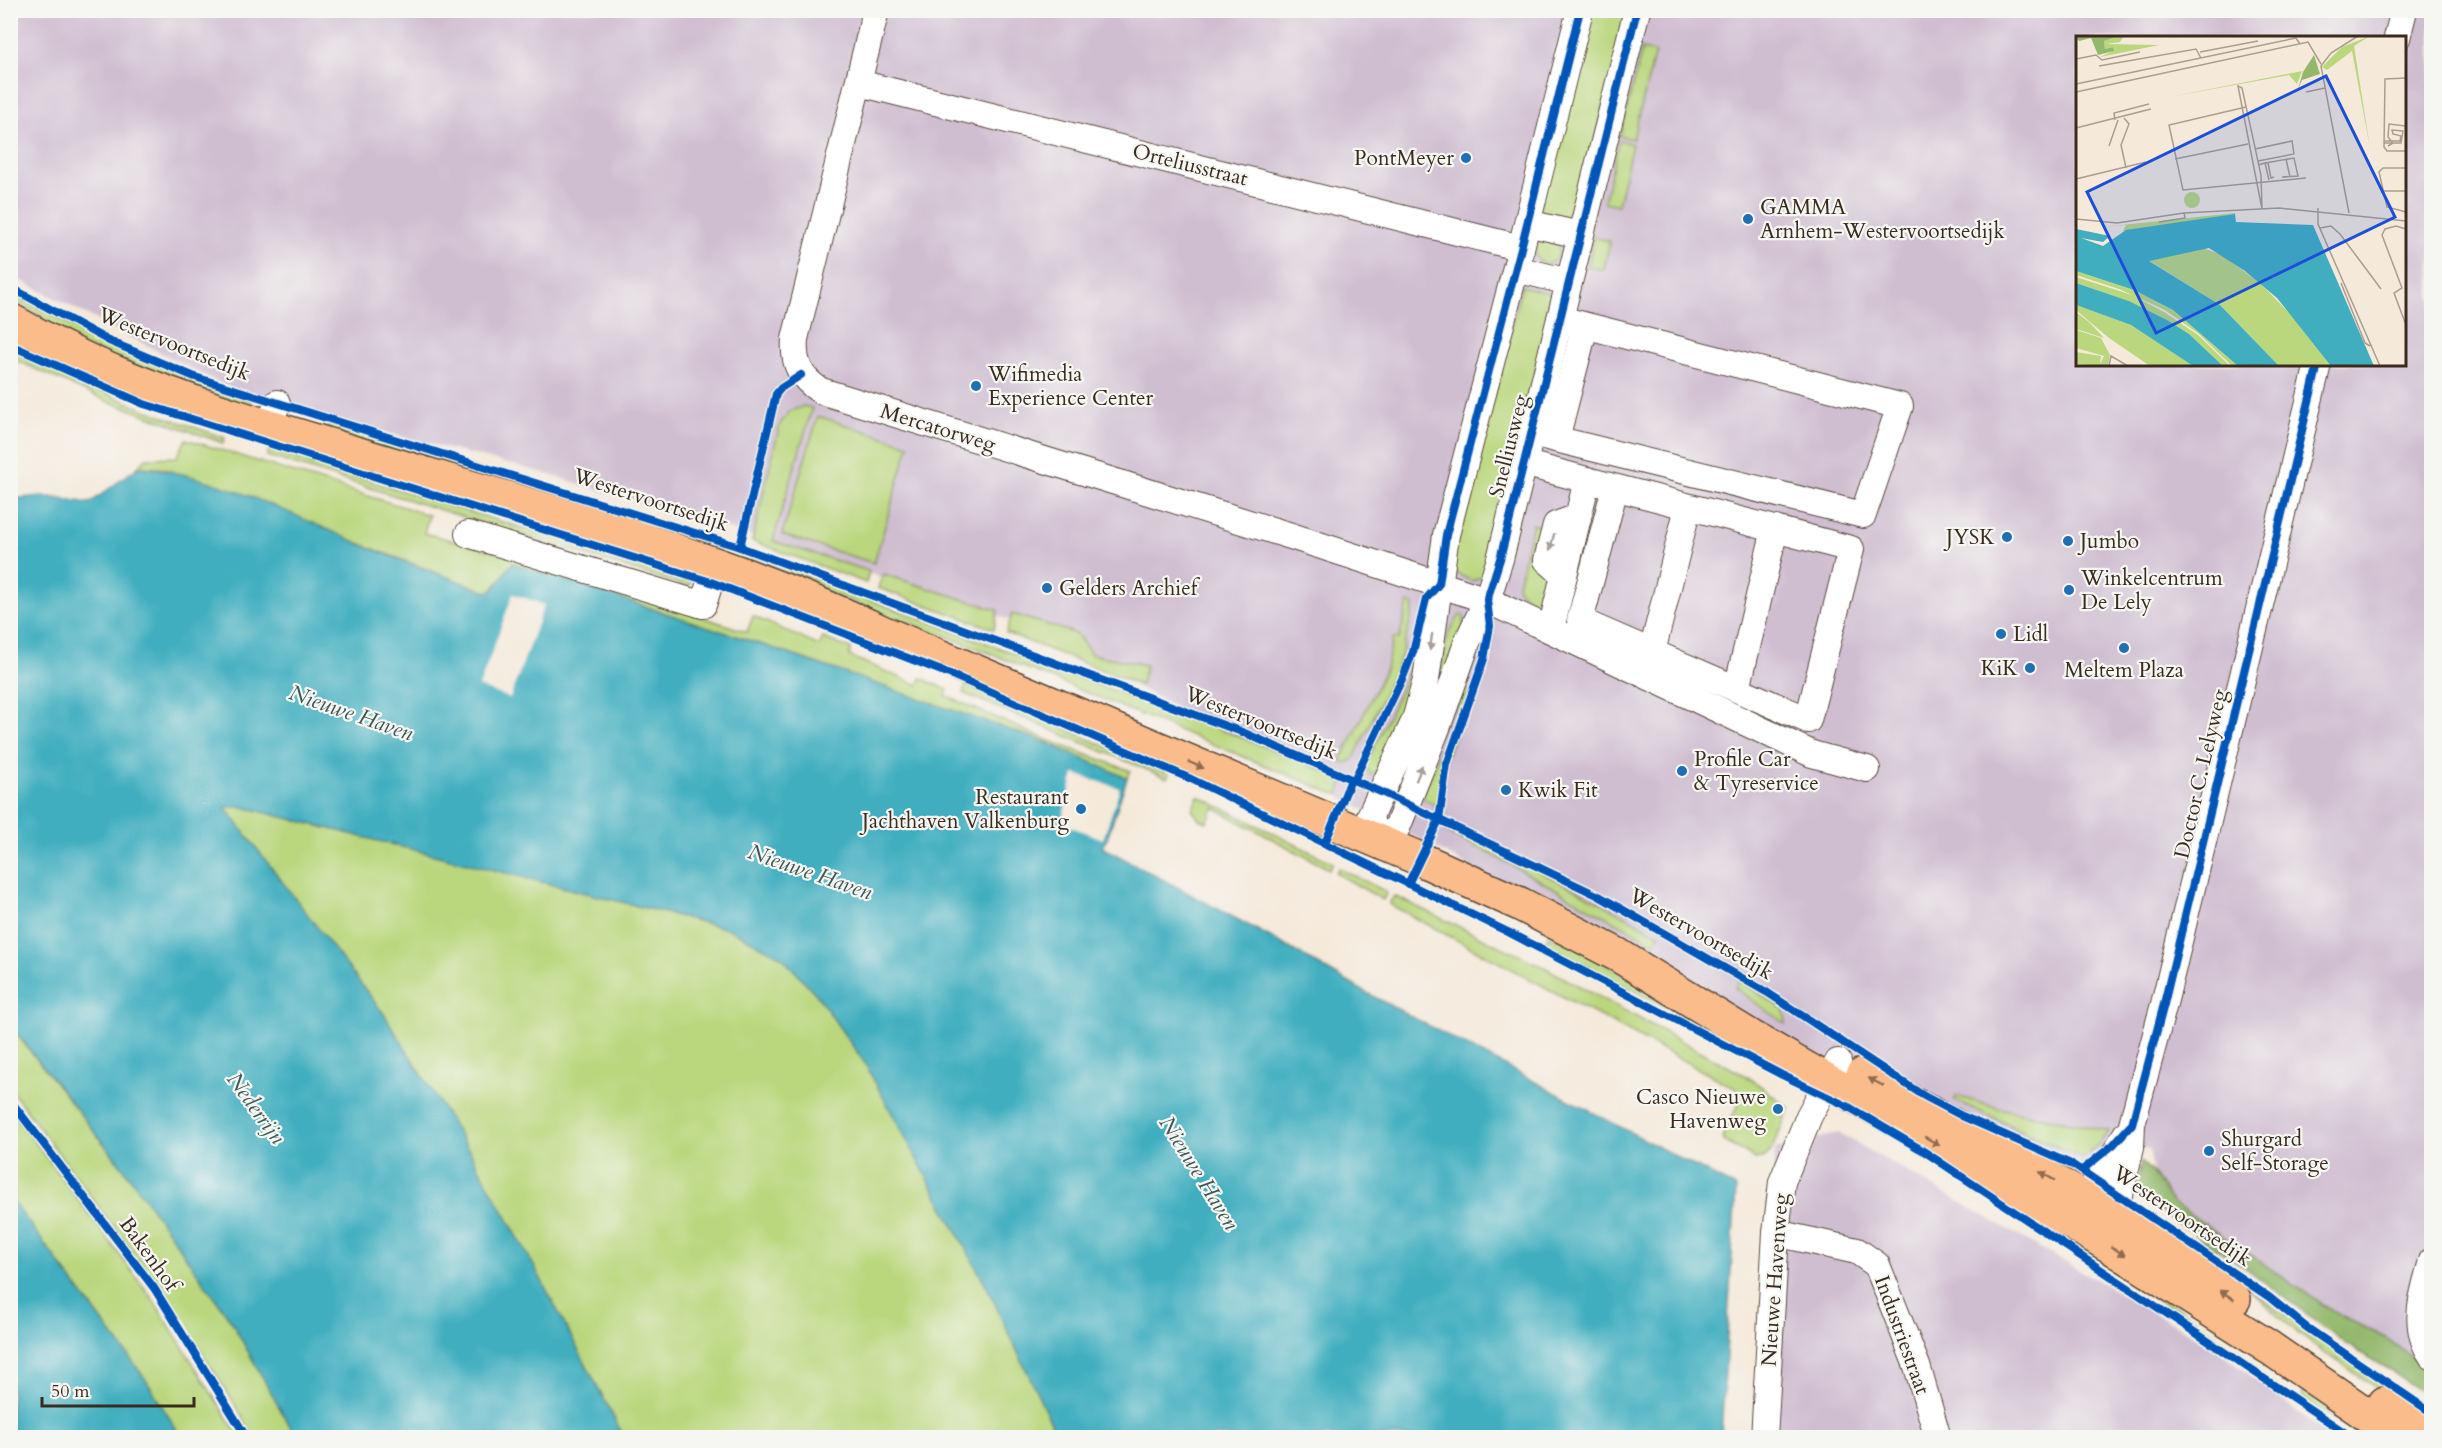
<svg xmlns="http://www.w3.org/2000/svg" width="2442" height="1448" font-family="Cardo,serif">
  <style>
    .industrial { fill: #cfbdd0; fill-rule: evenodd }
    .green { fill: #bad77d; stroke: #7a804e; stroke-width: 1.5 }
    .forest { fill: #93b86c; stroke: #677145; stroke-width: 1.5 }
    .water { fill: #41aebf; stroke: #3e6c6e; stroke-width: 1.5 }
    .pier { fill: #f5e9da }
    .lines { fill: none; stroke-linecap: round; stroke-linejoin: round }
    .minor-casing { stroke: #57473a; stroke-width: 28 }
    .major-casing { stroke: #57473a; stroke-width: 36 }
    .minor { stroke: #fff; stroke-width: 26 }
    .major { stroke: #fabc8b; stroke-width: 33 }
    .cycleway-casing { stroke: #f6f6f2; stroke-width: 11 }
    .cycleway { stroke: #0057b8; stroke-width: 8 }
    .oneway { fill: #a79f9a }
    .oneway2 { fill: #916c4f }
    .poi-dot { fill: #1f6fb2; stroke: #f6f6f2; stroke-width: 2 }
    .labels { text-anchor: middle; dominant-baseline: central; stroke-width: 4.5; stroke-linejoin: round; paint-order: stroke }
    .poi-label { font-size: 21px; fill: #3b2a1e; stroke: #f6f6f2; text-anchor: start }
    .street-label { font-size: 21px; fill: #3b2a1e; stroke: #f6f6f2 }
    .water-label { font-size: 22px; font-style: italic; fill: #3d5856; stroke: #f6f6f2 }
    .inset-road { fill: none; stroke: #ab9d8f; stroke-width: 1.5 }
    .view { fill: #1d4ed8; fill-opacity: 0.15; stroke: #1d4ed8; stroke-width: 3 }
    .inset-edge { fill: none; stroke: #3b2a1e; stroke-width: 3 }
  </style>
  <rect width="100%" height="100%" fill="#f6f6f2"/>
  <filter id="ink" filterUnits="userSpaceOnUse"><feTurbulence type="fractalNoise" baseFrequency=".0167" numOctaves="2"/><feDisplacementMap in="SourceGraphic" scale="12" xChannelSelector="R" yChannelSelector="G"/><feConvolveMatrix kernelMatrix="1 2 1 2 8 2 1 2 1" color-interpolation-filters="sRGB"/></filter>
  <filter id="wash" filterUnits="userSpaceOnUse"><feTurbulence type="fractalNoise" baseFrequency=".008" numOctaves="4" result="noise"/><feDisplacementMap in="SourceGraphic" scale="24" xChannelSelector="R" yChannelSelector="G"/><feGaussianBlur stdDeviation="1.35" result="paint"/><feColorMatrix in="noise" values="0 0 0 0 0 0 0 0 0 0 0 0 0 0 0 0 0 1.4 0 .05"/><feComposite in="paint" operator="in"/></filter>
  <g filter="url(#wash)">
    <rect width="100%" height="100%" fill="#f5e9da"/>
    <g class="industrial">
      <path d="M10,11H2431V1397L2357,1347L2157,1194L2149,1148L2048,1179L1019,623L779,544L540,472L247,397L16,278L10,274ZM2078,38H2404V364H2078Z"/>
      <path d="M1839,1133L2212,1346L2330,1437L1763,1438L1775,1149Z"/>
    </g>
    <g class="green">
      <path d="M1584,11H1630L1573,221L1538,213Z"/>
      <path d="M1642,49L1655,52L1633,139L1620,136Z"/>
      <path d="M1619,140L1632,144L1618,205L1604,202Z"/>
      <path d="M1594,237L1610,241L1604,270L1588,266Z"/>
      <circle cx="1547" cy="251" r="12"/>
      <path d="M1522,286L1554,294L1487,574L1472,581L1451,571L1448,560Z"/>
      <path d="M10,291C87,337 167,372 252,400L250,407L86,347L11,297Z"/>
      <path d="M10,351L145,410L225,438L223,443L107,401L11,358Z"/>
      <path d="M804,406L812,408L773,541L869,571L866,583L752,541L780,424L790,411Z"/>
      <path d="M818,416L909,445L874,563L782,535Z"/>
      <path d="M329,423L699,538L697,546L327,430Z"/>
      <path d="M186,439L429,515L424,533L553,567L747,632L753,616L819,646L823,638L851,649L849,656L918,685L921,678L948,690L946,696L1047,740L1131,771L1127,778L1045,742L766,646L513,563L493,590L487,592L162,468L138,467L146,458L177,457Z"/>
      <path d="M269,450L649,567L691,580L689,587L267,456Z"/>
      <path d="M1533,524L1540,526C1532,557 1531,554 1552,579L1546,607L1526,597L1517,588Z"/>
      <path d="M746,554L1264,746L1344,779L1339,794L1332,793L982,650L744,561Z"/>
      <path d="M883,574L998,610L994,629L878,588Z"/>
      <path d="M1408,603L1414,605L1400,661L1353,760L1345,763L1341,761L1386,668L1393,638L1399,639Z"/>
      <path d="M1428,607L1413,684L1401,719L1377,774L1371,775L1365,767L1405,680Z"/>
      <path d="M1012,614L1077,634L1091,654L1146,665L1141,685L1006,633Z"/>
      <path d="M1460,615L1464,616V629L1403,784L1398,782L1437,685L1449,631Z"/>
      <path d="M966,685L1169,774L1167,778L963,693Z"/>
      <path d="M1465,688L1470,690L1443,767L1437,807L1422,797Z"/>
      <path d="M1198,796L1333,863L1329,869L1214,808L1207,822L1199,819L1192,810Z"/>
      <path d="M224,807H243L729,929L782,957L816,994L864,1062L988,1289L1058,1437H624L534,1266L470,1152Z"/>
      <path d="M1448,827L1577,890L1660,935L1654,943L1643,937L1493,855L1445,831Z"/>
      <path d="M1338,868L1387,892L1383,900L1336,873Z"/>
      <path d="M1394,896L1544,967L1751,1079L1789,1108L1773,1149L1765,1157L1755,1159L1724,1141L1723,1135L1744,1093L1389,904Z"/>
      <path d="M1548,936L1568,941L1773,1064L1545,944Z"/>
      <path d="M1739,981L1784,1009L1786,1024L1735,988Z"/>
      <path d="M10,1026L124,1169L231,1321L296,1437H253L238,1409L162,1291L11,1090Z"/>
      <path d="M1957,1096L1994,1107L2109,1131L2096,1147L2082,1158L1954,1100Z"/>
      <path d="M11,1110L152,1298L239,1437H181L144,1377L11,1199Z"/>
      <path d="M2146,1218C2243,1283 2336,1352 2431,1417V1426L2300,1335L2251,1291Z"/>
      <path d="M2115,1266L2193,1318L2220,1341L2113,1270Z"/>
      <path d="M2306,1390L2375,1437H2360L2302,1397Z"/>
    </g>
    <path class="forest" d="M2141,1162L2151,1171L2172,1202L2337,1314L2386,1338L2431,1371V1399L2397,1375L2346,1344L2246,1268L2146,1202L2136,1190Z"/>
    <g class="water">
      <path d="M138,467C207,471 293,515 358,543C400,561 444,575 486,592L493,590L512,563L766,646L1045,742L1127,778L1107,838L1102,847L1272,938L1365,992L1736,1188L1721,1437H1058L988,1289L864,1062L816,994L782,957L729,929L243,807H225L384,1014L470,1152L534,1266L624,1437H296L231,1321L124,1169L11,1026V499L42,496L90,503Z"/>
      <path d="M11,1199L144,1377L181,1437H11Z"/>
    </g>
    <g class="pier">
      <path d="M513,594L544,605L510,698L479,687Z"/>
      <path d="M1074,774L1120,788L1103,839L1061,823Z"/>
    </g>
  </g>
  <g filter="url(#ink)">
    <g class="lines">
      <g class="minor-casing">
        <g id="minor">
          <path d="M876,10L795,339C793,363 800,378 821,391L1291,536L1487,600L1812,754L1867,769"/>
          <path d="M1580,10L1521,248L1446,535L1426,680L1415,720L1370,816L1375,841L1397,828L1437,728L1468,640L1487,600L1500,559L1637,10"/>
          <path d="M2397,38L2404,10"/>
          <path d="M859,83L1521,248"/>
          <path d="M1527,223L1580,235"/>
          <path d="M1516,269L1569,282"/>
          <path d="M270,426L277,403"/>
          <path d="M1531,433L1863,515L1900,406L1560,319"/>
          <path d="M1556,439L1585,326"/>
          <path d="M1523,463L1587,480L1551,629"/>
          <path d="M1587,480L1851,549L1808,720L1580,621L1615,488"/>
          <path d="M468,534L703,605L716,563"/>
          <path d="M1564,575L1547,560L1556,525L1578,517"/>
          <path d="M1652,652L1688,507"/>
          <path d="M1737,689L1775,529"/>
          <path d="M2083,1216V1198L2105,1170L2126,1134"/>
          <path d="M2094,1223L2109,1214L2119,1195L2131,1148L2132,1124L2164,1004L2318,364"/>
          <path d="M1776,1233L1857,1251L1877,1265L1917,1366L1938,1438"/>
          <path d="M2432,1261C2423,1293 2411,1326 2432,1356"/>
          <path d="M1764,1438L1776,1233L1782,1182L1809,1116L1838,1062"/>
        </g>
      </g>
      <g class="major-casing">
        <g id="major">
          <path d="M10,320C46,340 82,359 119,374C198,407 281,430 362,455C538,508 716,554 882,632L1420,859L1520,904L1618,955L1753,1038L1931,1140L2110,1246L2270,1348L2401,1438"/>
          <path d="M1862,1075L2060,1184L2125,1224L2234,1299"/>
          <path d="M2385,1403L2432,1435"/>
        </g>
      </g>
      <use href="#minor" class="minor"/>
      <use href="#major" class="major"/>
      <g class="cycleway-casing">
        <g id="cycleway">
          <path d="M10,287L109,341L195,377L740,547L1242,732L1381,792L1599,896L1768,993L1924,1096L1962,1116L2073,1165L2269,1297L2306,1327L2432,1413"/>
          <path d="M10,345L144,404L711,582L952,675L1191,779L1508,932L1782,1075L1847,1106L1922,1150L2353,1438"/>
          <path d="M740,547L776,394L781,388L801,375"/>
          <path d="M1325,843L1350,782L1354,780L1403,677L1413,652L1426,599L1439,584L1446,535L1521,248L1580,10"/>
          <path d="M1408,884L1439,820L1447,764L1484,659L1490,626L1487,600L1500,559L1637,10"/>
          <path d="M10,1100L154,1288L247,1438"/>
          <path d="M2082,1170L2113,1145L2132,1124L2164,1004L2318,364"/>
        </g>
      </g>
      <use href="#cycleway" class="cycleway"/>
    </g>
    <defs><path id="oneway-solid" d="M-6-.8H1V-3.2L6.5 0L1 3.2V.8H-6Z" transform="scale(1.5)"/></defs>
    <g class="oneway">
      <use href="#oneway-solid" transform="translate(1552 542) rotate(105)"/>
      <use href="#oneway-solid" transform="translate(1431 642) rotate(98)"/>
      <use href="#oneway-solid" transform="translate(1419 773) rotate(-69)"/>
    </g>
    <g class="oneway2">
      <use href="#oneway-solid" transform="translate(1196 765) rotate(23)"/>
      <use href="#oneway-solid" transform="translate(1876 1082) rotate(-152)"/>
      <use href="#oneway-solid" transform="translate(1932 1141) rotate(30)"/>
      <use href="#oneway-solid" transform="translate(2047 1176) rotate(-151)"/>
      <use href="#oneway-solid" transform="translate(2118 1251) rotate(32)"/>
      <use href="#oneway-solid" transform="translate(2227 1295) rotate(-146)"/>
    </g>
  </g>
  <g class="poi-dot">
    <circle cx="1466" cy="158" r="6"/>
    <circle cx="1748" cy="219" r="6"/>
    <circle cx="976" cy="386" r="6"/>
    <circle cx="2007" cy="537" r="6"/>
    <circle cx="2068" cy="541" r="6"/>
    <circle cx="1047" cy="588" r="6"/>
    <circle cx="2069" cy="590" r="6"/>
    <circle cx="2001" cy="634" r="6"/>
    <circle cx="2124" cy="648" r="6"/>
    <circle cx="2030" cy="668" r="6"/>
    <circle cx="1682" cy="771" r="6"/>
    <circle cx="1506" cy="790" r="6"/>
    <circle cx="1081" cy="809" r="6"/>
    <circle cx="1778" cy="1109" r="6"/>
    <circle cx="2209" cy="1151" r="6"/>
  </g>
  <g class="labels">
    <g class="poi-label">
      <text x="1454" y="158" text-anchor="end">PontMeyer</text>
      <text x="1760" y="207">GAMMA<tspan x="1760" dy="24">Arnhem-Westervoortsedijk</tspan></text>
      <text x="988" y="374">Wifimedia<tspan x="988" dy="24">Experience Center</tspan></text>
      <text x="1995" y="537" text-anchor="end">JYSK</text>
      <text x="2080" y="541">Jumbo</text>
      <text x="2081" y="578">Winkelcentrum<tspan x="2081" dy="24">De Lely</tspan></text>
      <text x="1059" y="588">Gelders Archief</text>
      <text x="2013" y="634">Lidl</text>
      <text x="2018" y="668" text-anchor="end">KiK</text>
      <text x="2124" y="670" text-anchor="middle">Meltem Plaza</text>
      <text x="1694" y="759">Profile Car<tspan x="1694" dy="24">&amp; Tyreservice</tspan></text>
      <text x="1518" y="790">Kwik Fit</text>
      <text x="1069" y="797" text-anchor="end">Restaurant<tspan x="1069" dy="24">Jachthaven Valkenburg</tspan></text>
      <text x="1766" y="1097" text-anchor="end">Casco Nieuwe<tspan x="1766" dy="24">Havenweg</tspan></text>
      <text x="2221" y="1139">Shurgard<tspan x="2221" dy="24">Self-Storage</tspan></text>
    </g>
    <g class="street-label">
      <text transform="translate(1190 165) rotate(14)">Orteliusstraat</text>
      <text transform="translate(174 344) rotate(22)">Westervoortsedijk</text>
      <text transform="translate(938 428) rotate(17)">Mercatorweg</text>
      <text transform="translate(1509 446) rotate(-76)">Snelliusweg</text>
      <text transform="translate(651 500) rotate(18)">Westervoortsedijk</text>
      <text transform="translate(1261 723) rotate(22)">Westervoortsedijk</text>
      <text transform="translate(2201 774) rotate(-77)">Doctor C. Lelyweg</text>
      <text transform="translate(1701 934) rotate(30)">Westervoortsedijk</text>
      <text transform="translate(2182 1216) rotate(34)">Westervoortsedijk</text>
      <text transform="translate(149 1254) rotate(54)">Bakenhof</text>
      <text transform="translate(1775 1280) rotate(-86)">Nieuwe Havenweg</text>
      <text transform="translate(1902 1335) rotate(70)">Industriestraat</text>
    </g>
    <g class="water-label">
      <text transform="translate(351 713) rotate(19)">Nieuwe Haven</text>
      <text transform="translate(810 872) rotate(19)">Nieuwe Haven</text>
      <text transform="translate(256 1108) rotate(54)">Nederrijn</text>
      <text transform="translate(1199 1173) rotate(58)">Nieuwe Haven</text>
    </g>
  </g>
  <g transform="translate(2076 36)">
    <rect width="330" height="330" fill="#f5e9da"/>
    <path d="M43,0H48L44,6L30,8L83,9L24,21L37,15V11L29,13L28,5ZM294,0L278,10L294,112L276,15L251,34L246,31L266,11ZM226,35L221,48L213,39L93,61ZM108 164a8 8 0 1 1 16 0a8 8 0 1 1-16 0ZM159,177V178L87,191L47,195L50,189L27,191ZM127,212L146,219L185,248L228,292L255,330H203L144,269L72,224ZM0,235L58,254L97,274L162,330H156L123,298L89,274L43,253L0,239ZM0,241L56,259L88,276L122,299L154,330H147L113,298L91,284L53,265L0,247ZM0,269L55,289L117,330H74L33,302L0,274ZM0,276L13,286L28,302L0,293ZM0,294L25,302L34,319L32,330L0,328V316L25,320L24,328L28,320L0,312Z" fill="#bad77d"/>
    <path d="M43,0L28,5L29,13L37,11L38,15L22,19L15,2L3,5L0,1ZM238,19L244,38L226,44L222,53L227,36Z" fill="#93b86c"/>
    <path d="M159,178L160,186L237,189L298,330H255L201,262L169,235L133,212L73,225L144,269L203,330H162L97,274L58,254L0,235V193L34,200L27,206L5,202L27,210L50,194ZM0,247L53,265L91,284L113,298L147,330H117L55,289L0,269Z" fill="#41aebf"/>
    <path class="inset-road" d="M124,16L182,5M0,23L20,19L26,24L64,16M23,30L120,13L125,22M330,42L309,43L308,111L311,115H330M0,48L220,2L224,8M162,50L166,52L185,139L186,173ZM0,56L232,6L245,28M230,56L249,52M170,71L93,89L107,154L230,142M48,82L53,88L45,109L50,132M39,84L38,77L73,68M0,92L75,73M308,107H325L327,95L316,94L317,98L325,100L324,105H308M33,110L42,84M312,110L317,107L312,101L313,88L330,90M179,113L216,105L218,118L182,125M99,123L172,108M210,123L214,141M189,127L218,122L222,140L206,141M192,127L195,142L198,141M182,129L189,127L193,144M330,132H307L303,136L311,171L330,176M0,143L70,126M307,155H330M242,172V188L304,330M273,177L245,30L255,17L282,0M0,183L41,187L108,177L203,172L330,185M83,186L109,182L108,177M244,192L255,190L264,198L305,253M330,193L320,190L309,193L306,199L326,252L318,257L330,289M265,247L289,307L294,310M33,330L35,320L52,330"/>
    <path class="view" d="M250,40L319,181L80,297L11,156Z"/>
    <rect width="330" height="330" class="inset-edge"/>
  </g>
  <rect width="2442" height="1448" fill="none" stroke="#f6f6f2" stroke-width="36"/>
  <path d="M42 1397v9h152v-9" fill="none" stroke="#3b2a1e" stroke-width="3"/>
  <text x="51" y="1397" font-size="18" fill="#3b2a1e" stroke="#f6f6f2" stroke-width="4.5" paint-order="stroke">50 m</text>
</svg>
